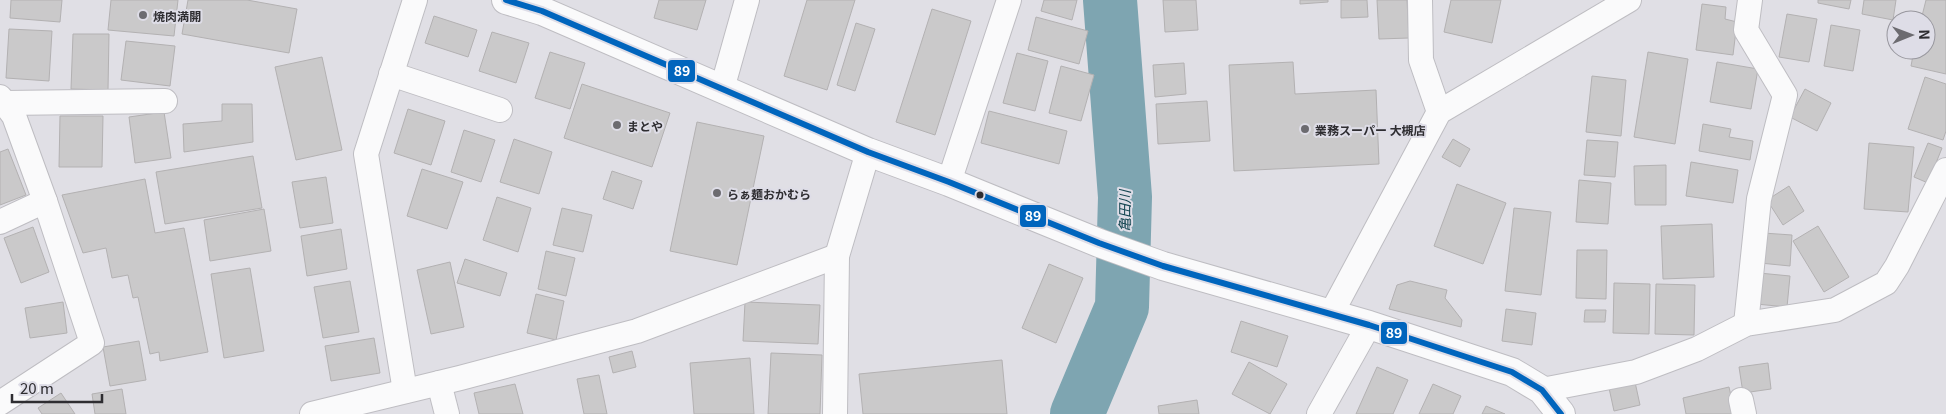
<svg xmlns="http://www.w3.org/2000/svg" width="1946" height="414" font-family="Georgia,'Noto Sans JP',serif">
  <style>
    .lines { fill: none; stroke-linecap: round; stroke-linejoin: round }
    .river { stroke: #7ea5b1; stroke-width: 54 }
    .building { fill: #cac9ca; stroke: #b3b1b2 }
    .minor-casing { stroke: #bebdc2; stroke-width: 26 }
    .tertiary-casing { stroke: #bebdc2; stroke-width: 30 }
    .minor { stroke: #fafafb; stroke-width: 24 }
    .tertiary { stroke: #fafafb; stroke-width: 28 }
    .bus-1-casing { stroke: #dedde7; stroke-width: 10 }
    .bus-1 { stroke: #0065bd; stroke-width: 6 }
    .poi-dot { fill: #6c6b70; stroke: #dedde7; stroke-width: 2 }
    .bus-dot { fill: #2e2d31; stroke: #dedde7; stroke-width: 2 }
    .labels { text-anchor: middle; dominant-baseline: central; stroke-width: 4; stroke-linejoin: round; paint-order: stroke }
    .poi-label { font-size: 12px; font-weight: bold; fill: #2e2d31; stroke: #dedde7; text-anchor: start }
    .water-label { font-size: 14px; font-style: italic; fill: #144652; stroke: #dedde7 }
    .line-badge { stroke: #dedde7; stroke-width: 2 }
    .badge-label { font-size: 14px; text-anchor: middle; font-weight: bold; fill: #fff }
  </style>
  <rect width="100%" height="100%" fill="#e0dfe5"/>
  <g class="lines">
    <path class="river" d="M1077,414L1122,307L1125,197L1110,0"/>
  </g>
  <g class="building">
    <path d="M11,0H62L60,22L10,18Z"/>
    <path d="M111,0H178L174,36L108,30Z"/>
    <path d="M188,0H247L297,9L289,53L182,34Z"/>
    <path d="M659,0H706L697,30L654,18Z"/>
    <path d="M807,0H855L827,90L784,76Z"/>
    <path d="M1044,0H1077L1072,20L1041,11Z"/>
    <path d="M1163,0H1196L1198,30L1165,32Z"/>
    <path d="M1300,0H1328V2L1300,4Z"/>
    <path d="M1341,0H1367L1368,17L1341,18Z"/>
    <path d="M1377,0H1407L1409,38L1379,39Z"/>
    <path d="M1451,0H1501L1492,43L1444,32Z"/>
    <path d="M1818,0H1851L1849,9L1818,3Z"/>
    <path d="M1864,0H1896L1893,20L1862,14Z"/>
    <path d="M1926,0H1946V74L1911,66L1914,50H1926V20H1921Z"/>
    <path d="M1702,4L1726,7L1725,19L1737,22L1733,55L1696,50Z"/>
    <path d="M932,9L971,21L935,135L896,122Z"/>
    <path d="M1787,14L1817,19L1809,62L1779,57Z"/>
    <path d="M434,16L477,30L468,57L425,43Z"/>
    <path d="M1036,17L1088,31L1079,64L1028,50Z"/>
    <path d="M856,23L875,29L855,91L837,85Z"/>
    <path d="M1831,25L1860,30L1853,71L1824,66Z"/>
    <path d="M9,29L52,31L49,81L6,78Z"/>
    <path d="M492,32L529,43L516,83L479,71Z"/>
    <path d="M73,34H109L108,90L71,89Z"/>
    <path d="M126,41L175,46L170,86L121,80Z"/>
    <path d="M550,52L585,63L570,109L535,98Z"/>
    <path d="M1648,52L1688,59L1675,144L1634,137Z"/>
    <path d="M1017,53L1048,61L1035,111L1003,103Z"/>
    <path d="M322,57L342,150L296,160L275,67Z"/>
    <path d="M1293,62L1295,94L1376,90L1379,164L1234,171L1229,65Z"/>
    <path d="M1717,62L1758,69L1751,109L1710,102Z"/>
    <path d="M1184,63L1186,94L1155,97L1153,65Z"/>
    <path d="M1061,66L1094,75L1081,121L1049,113Z"/>
    <path d="M1592,76L1626,80L1621,136L1586,132Z"/>
    <path d="M1925,77L1946,84V131L1943,140L1908,129Z"/>
    <path d="M582,84L670,113L652,167L564,138Z"/>
    <path d="M1805,89L1831,103L1817,131L1790,117Z"/>
    <path d="M1207,101L1210,141L1158,144L1156,104Z"/>
    <path d="M222,104H252L253,142L184,152L183,124L222,121Z"/>
    <path d="M408,109L445,121L431,165L394,153Z"/>
    <path d="M989,111L1067,131L1059,164L981,143Z"/>
    <path d="M164,112L171,158L135,163L129,117Z"/>
    <path d="M60,116H103L102,167H59Z"/>
    <path d="M697,122L764,136L737,265L670,251Z"/>
    <path d="M1703,124L1731,129L1729,137L1753,141L1750,160L1699,151Z"/>
    <path d="M464,130L495,140L481,182L451,172Z"/>
    <path d="M514,139L552,152L539,194L500,182Z"/>
    <path d="M1453,139L1470,149L1460,167L1442,157Z"/>
    <path d="M1587,140L1618,142L1615,177L1584,175Z"/>
    <path d="M1869,143L1914,147L1908,212L1864,209Z"/>
    <path d="M1928,143L1942,148L1928,183L1914,177Z"/>
    <path d="M8,149L26,195L0,205V152Z"/>
    <path d="M253,156L262,208L165,224L156,172Z"/>
    <path d="M1691,162L1738,170L1733,203L1686,196Z"/>
    <path d="M1666,165V205H1635L1634,166Z"/>
    <path d="M422,169L463,182L447,229L407,216Z"/>
    <path d="M612,171L642,181L633,209L603,199Z"/>
    <path d="M326,177L333,223L300,228L292,182Z"/>
    <path d="M145,179L155,233L184,228L208,352L160,361L159,352L150,354L138,297L133,298L128,275L112,278L106,248L83,253L62,195Z"/>
    <path d="M1579,180L1611,183L1608,224L1576,222Z"/>
    <path d="M1457,184L1506,203L1483,264L1434,246Z"/>
    <path d="M1789,186L1804,211L1783,225L1767,200Z"/>
    <path d="M497,197L531,208L518,252L483,240Z"/>
    <path d="M562,208L592,215L583,252L553,245Z"/>
    <path d="M1514,208L1551,212L1541,295L1505,291Z"/>
    <path d="M264,209L271,251L210,261L204,220Z"/>
    <path d="M1712,224L1714,277L1663,279L1661,226Z"/>
    <path d="M1818,226L1849,277L1824,292L1793,241Z"/>
    <path d="M33,227L49,272L21,283L4,238Z"/>
    <path d="M341,229L347,269L307,276L301,236Z"/>
    <path d="M1763,233L1792,235L1790,266L1760,263Z"/>
    <path d="M1577,250H1607L1606,299L1576,298Z"/>
    <path d="M546,251L575,258L566,296L538,289Z"/>
    <path d="M465,259L507,273L500,296L457,283Z"/>
    <path d="M450,262L464,327L431,334L417,270Z"/>
    <path d="M1049,264L1083,278L1056,343L1022,328Z"/>
    <path d="M250,268L264,351L224,358L211,274Z"/>
    <path d="M1759,273L1790,276L1787,307L1756,304Z"/>
    <path d="M350,281L359,332L323,338L314,287Z"/>
    <path d="M1410,281L1447,290L1445,298L1462,320L1461,327L1389,309L1397,285Z"/>
    <path d="M1614,283L1650,284L1649,334L1613,333Z"/>
    <path d="M1656,284L1695,285L1694,335L1655,334Z"/>
    <path d="M536,294L564,301L556,340L527,333Z"/>
    <path d="M63,302L67,333L30,338L25,308Z"/>
    <path d="M745,302L820,305L818,344L743,341Z"/>
    <path d="M1506,309L1536,313L1532,345L1502,341Z"/>
    <path d="M1585,310H1606L1605,322H1584Z"/>
    <path d="M1241,321L1288,336L1277,367L1231,352Z"/>
    <path d="M374,338L380,373L331,381L325,346Z"/>
    <path d="M139,341L146,380L110,386L103,347Z"/>
    <path d="M632,351L636,367L613,373L609,357Z"/>
    <path d="M771,353L822,355L820,414H768Z"/>
    <path d="M750,358L754,414H694L690,363Z"/>
    <path d="M1002,360L1007,414H863L859,374Z"/>
    <path d="M1249,362L1287,384L1270,414L1232,394Z"/>
    <path d="M1768,363L1771,389L1743,393L1739,367Z"/>
    <path d="M1377,367L1408,380L1393,414H1356Z"/>
    <path d="M599,375L607,414H584L577,379Z"/>
    <path d="M1635,382L1640,405L1614,411L1609,388Z"/>
    <path d="M515,384L523,414H479L474,393Z"/>
    <path d="M1433,384L1461,396L1453,414H1419Z"/>
    <path d="M1729,387L1735,414H1686L1683,398Z"/>
    <path d="M122,389L126,414H95L92,394Z"/>
    <path d="M61,393L75,414H42L38,408Z"/>
    <path d="M1197,400L1199,414H1159L1158,406Z"/>
    <path d="M1486,406L1505,414H1482Z"/>
  </g>
  <g class="lines">
    <g class="minor-casing">
      <g id="minor">
        <path d="M1420,0L1421,60L1439,112"/>
        <path d="M391,74L500,110"/>
        <path d="M722,89L747,0"/>
        <path d="M0,97L14,116L45,201L92,343L0,403"/>
        <path d="M5,103L165,101"/>
        <path d="M949,182L1009,0"/>
        <path d="M0,222L45,201"/>
        <path d="M1331,314L1439,112L1629,0"/>
        <path d="M1746,324L1759,199L1785,95L1746,30L1750,0"/>
        <path d="M439,383L447,414"/>
        <path d="M1542,390L1636,372L1697,349L1746,324L1835,310L1886,283L1897,266L1946,170"/>
        <path d="M405,391L366,154L415,0"/>
        <path d="M1741,400L1744,414"/>
        <path d="M312,414L460,378L637,331L837,256"/>
        <path d="M835,414L837,256L868,152"/>
        <path d="M1319,414L1369,325"/>
      </g>
    </g>
    <g class="tertiary-casing">
      <path id="tertiary" d="M506,0L542,11L868,152L949,182L1099,243L1163,266L1369,325L1512,372L1542,390L1561,414"/>
    </g>
    <use href="#minor" class="minor"/>
    <use href="#tertiary" class="tertiary"/>
    <g class="bus-1-casing">
      <path id="bus-1" d="M506,0L542,11L868,152L949,182L1099,243L1163,266L1369,325L1512,372L1542,390L1561,414"/>
    </g>
    <use href="#bus-1" class="bus-1"/>
  </g>
  <g class="poi-dot">
    <circle cx="143" cy="15" r="5"/>
    <circle cx="617" cy="125" r="5"/>
    <circle cx="1305" cy="129" r="5"/>
    <circle cx="717" cy="193" r="5"/>
  </g>
  <circle class="bus-dot" cx="980" cy="195" r="4.5"/>
  <g class="labels">
    <g class="poi-label">
      <text x="153" y="15">焼肉満開</text>
      <text x="627" y="125">まとや</text>
      <text x="1315" y="129">業務スーパー 大槻店</text>
      <text x="727" y="193">らぁ麺おかむら</text>
    </g>
    <g class="water-label">
      <text transform="translate(1124 211) rotate(-90)">亀田川</text>
    </g>
  </g>
  <g class="line-badge">
    <rect x="667" y="59" width="29" height="24" rx="5" fill="#0065bd"/>
    <rect x="1019" y="204" width="28" height="24" rx="5" fill="#0065bd"/>
    <rect x="1380" y="321" width="28" height="24" rx="5" fill="#0065bd"/>
  </g>
  <g class="badge-label">
    <text x="682" y="76">89</text>
    <text x="1033" y="221">89</text>
    <text x="1394" y="338">89</text>
  </g>
  <g transform="translate(1911 35) rotate(89)"><circle r="24" fill="#dedde7" stroke="#98979e"/>
  <path d="M0-4L9 19L0 12L-9 19Z" fill="#6c6b70"/>
  <text y="-8" font-size="14" font-weight="bold" text-anchor="middle" fill="#2e2d31">N</text>
  </g>
  <path d="M12 394v8h90v-8" fill="none" stroke="#2e2d31" stroke-width="2.5"/>
  <text x="20" y="394" font-size="15" fill="#2e2d31" stroke="#dedde7" stroke-width="4" paint-order="stroke">20 m</text>
</svg>
